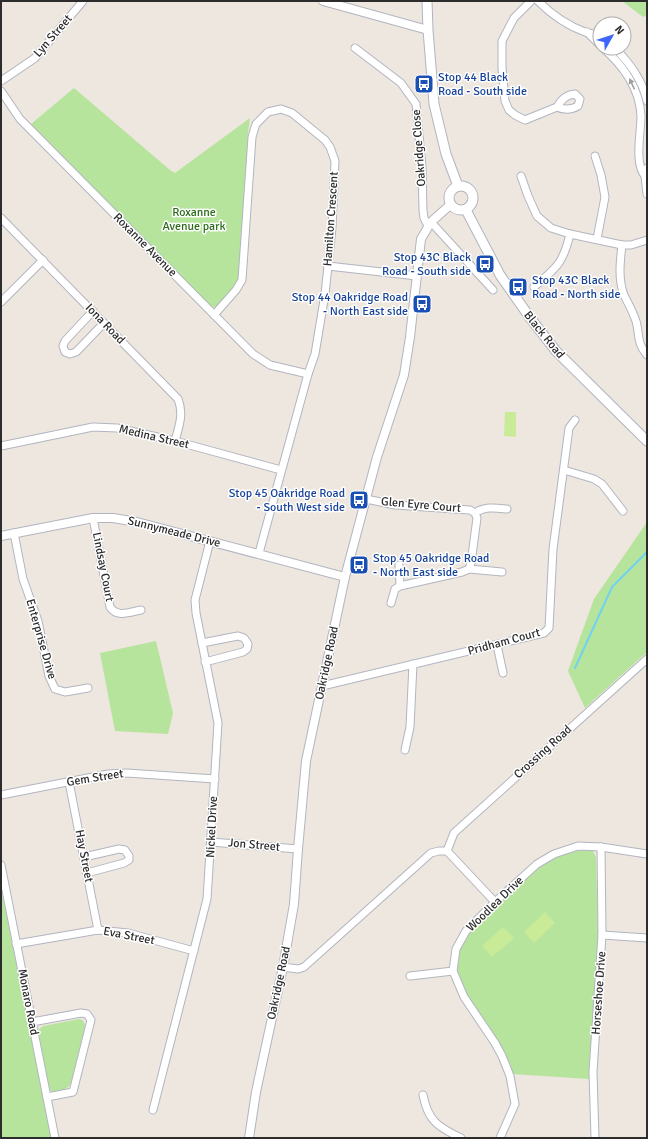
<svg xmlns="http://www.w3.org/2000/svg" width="648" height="1139" font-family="Signika,sans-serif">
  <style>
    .green { fill: #b6e49c }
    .pitch { fill: #c9eb97 }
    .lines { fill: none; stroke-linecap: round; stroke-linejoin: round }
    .stream { stroke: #72d1ef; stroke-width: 2 }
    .minor-casing { stroke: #b2b5c0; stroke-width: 9 }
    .tertiary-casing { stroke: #b2b5c0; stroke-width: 10 }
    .secondary-casing { stroke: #b2b5c0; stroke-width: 11 }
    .minor { stroke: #fff; stroke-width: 7 }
    .tertiary { stroke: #fff; stroke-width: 8 }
    .secondary { stroke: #fff; stroke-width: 9 }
    .oneway { fill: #a0a0a0 }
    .labels { text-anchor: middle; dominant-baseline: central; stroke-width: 3; stroke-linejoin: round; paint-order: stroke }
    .street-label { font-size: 12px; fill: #2c2c2c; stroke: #fff }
    .transit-label { font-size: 12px; fill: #164399; stroke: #fff; text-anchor: start }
    .park-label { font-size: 12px; fill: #2d6b1b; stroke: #fff }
  </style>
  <rect width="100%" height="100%" fill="#eee7df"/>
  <g class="green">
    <path d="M622,1H647V15L643,17Z"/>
    <path d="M74,88L170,170L175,173L250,118L248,133L240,277L233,288L217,307H212L31,124Z"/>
    <path d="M647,522V652L585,708L568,671L594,599Z"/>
    <path d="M156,641L173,713L168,734L115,731L100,653Z"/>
    <path d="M582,850L593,851L596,857L598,938L589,1079L512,1074C510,1067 508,1058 504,1051C484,1015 436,977 468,933C477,922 496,907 506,897C529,876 550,854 582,850Z"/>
    <path d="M1,888L51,1138H1Z"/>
    <path d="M79,1019C83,1020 84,1021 85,1026L71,1083C68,1090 54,1096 49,1089L38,1030L43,1026Z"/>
  </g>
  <g class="pitch">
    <path d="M505,412H516V437L504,436Z"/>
    <path d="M545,912L555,923L534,943L524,932Z"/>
    <path d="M503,927L514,938L492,957L482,946Z"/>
  </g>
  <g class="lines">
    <path class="stream" d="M575,668L612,587L647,552"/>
    <g class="minor-casing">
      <g id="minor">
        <path d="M531,1L514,18L502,41V68L505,101L509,110L515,115L525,120L557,107C564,110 571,110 578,106L580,99L575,94C566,95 562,99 557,107"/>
        <path d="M538,1C552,15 566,25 585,32C591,34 595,33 600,37"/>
        <path d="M587,32L600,45"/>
        <path d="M355,48L401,83L416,104L422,167L423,210L424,218L428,226"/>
        <path d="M603,48C623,65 640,89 641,116C641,133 634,163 645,176"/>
        <path d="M615,48C630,64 642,79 647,101"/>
        <path d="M1,81L35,58L83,1"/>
        <path d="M1,91L20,119L253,354L270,365L308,374"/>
        <path d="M595,156L601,175L605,197L597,239"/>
        <path d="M647,168L645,176L647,194"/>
        <path d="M521,176L528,196L537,216L551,228L570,234L622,245H631L647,240"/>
        <path d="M1,218L178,399C184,414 179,426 175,441"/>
        <path d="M431,222L493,290"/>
        <path d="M622,245C620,262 618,279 624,295C628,303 633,312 636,321C640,335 636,342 647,355"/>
        <path d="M328,266L417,276"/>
        <path d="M534,287C556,268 563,264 570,234"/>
        <path d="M1,302L43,260"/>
        <path d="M93,311L65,341L63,346L65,352L70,354L76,352L104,323"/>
        <path d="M214,315L236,290L242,280L252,137L256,124L268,112L281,109L292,113L325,140L330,147L335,161L332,228L325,294L315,354L308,374L259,553"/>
        <path d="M1,446L93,427L117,428L175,441L281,470"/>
        <path d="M564,470L594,479L602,484L623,511"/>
        <path d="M366,499L395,505L470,510L475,513L477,518L471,563L469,569L462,572L400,586L395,589L391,603"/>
        <path d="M475,513C485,506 496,508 507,509"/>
        <path d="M93,518L110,607C117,618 130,612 141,610"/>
        <path d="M14,533L23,579L38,621L49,676L55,689L65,692L88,688"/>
        <path d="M399,565L400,586"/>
        <path d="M469,569L502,572"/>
        <path d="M202,643L238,636L244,638L248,644L247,649L243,652L205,662"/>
        <path d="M497,645L503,673"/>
        <path d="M322,686L544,633L549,628L553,549L569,428L575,420"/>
        <path d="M405,750L410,727L413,664"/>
        <path d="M69,782L98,930"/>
        <path d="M1,795L108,774L127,773L215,779"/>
        <path d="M211,842L298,849"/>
        <path d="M447,851L454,833L647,659"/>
        <path d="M84,857L119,849L125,850L129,856V860L124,863L87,873"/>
        <path d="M1,865L55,1138"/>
        <path d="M602,935L647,938"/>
        <path d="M16,944L98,930L128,933L194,951"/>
        <path d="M283,967L298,969L304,967L431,853L439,851H447L495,902"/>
        <path d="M410,976L453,971"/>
        <path d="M32,1022L81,1013L87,1014L91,1020L73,1092L47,1097"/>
        <path d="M423,1095C428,1121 438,1127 461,1138"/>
        <path d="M153,1110L207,899L218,723L196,613L195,600L210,541"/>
        <path d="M500,1138L515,1104L510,1076L502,1056L495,1043L464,997L453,971L456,949L466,931L495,902L537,864L554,854L578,846L601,847L647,854"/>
        <path d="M595,1138L593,1072L602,935L601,847"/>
      </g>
    </g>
    <g class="tertiary-casing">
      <g id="tertiary">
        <path d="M323,1L428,30"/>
        <path d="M1,536L93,518H113L137,522L345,577"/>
        <path d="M249,1138L256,1092L283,967L294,904L298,849L306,761L345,577L377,457L404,375L410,337L421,239L431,222L450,205"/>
      </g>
    </g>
    <g class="secondary-casing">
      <g id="secondary">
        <path d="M427,1L428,30L434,104L446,154L458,186"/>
        <circle cx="461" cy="198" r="12"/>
        <path d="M466,210L500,275L531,319L556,351L647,441"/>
      </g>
    </g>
    <use href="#minor" class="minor"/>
    <use href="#tertiary" class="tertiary"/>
    <use href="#secondary" class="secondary"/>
  </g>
  <defs><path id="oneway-solid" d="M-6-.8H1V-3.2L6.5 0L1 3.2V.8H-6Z"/></defs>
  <use class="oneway" href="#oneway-solid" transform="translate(632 84) rotate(-115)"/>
  <defs>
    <g id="bus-square" transform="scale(1)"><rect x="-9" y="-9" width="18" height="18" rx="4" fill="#1a4fb4" stroke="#fff"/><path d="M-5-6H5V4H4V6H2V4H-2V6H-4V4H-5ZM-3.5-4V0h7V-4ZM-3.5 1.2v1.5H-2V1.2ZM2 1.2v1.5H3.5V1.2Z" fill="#fff"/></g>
  </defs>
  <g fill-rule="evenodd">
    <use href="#bus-square" x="424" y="84"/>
    <use href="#bus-square" x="485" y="264"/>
    <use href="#bus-square" x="518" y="287"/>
    <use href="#bus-square" x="422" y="304"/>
    <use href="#bus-square" x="359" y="500"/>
    <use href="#bus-square" x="359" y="565"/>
  </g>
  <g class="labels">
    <g class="street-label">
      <text transform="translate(53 36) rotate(-49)">Lyn Street</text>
      <text transform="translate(419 148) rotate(-94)">Oakridge Close</text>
      <text transform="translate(331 219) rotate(-86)">Hamilton Crescent</text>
      <text transform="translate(145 245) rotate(45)">Roxanne Avenue</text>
      <text transform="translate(105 324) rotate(46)">Iona Road</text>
      <text transform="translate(544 335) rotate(51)">Black Road</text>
      <text transform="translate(154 437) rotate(13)">Medina Street</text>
      <text transform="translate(421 505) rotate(5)">Glen Eyre Court</text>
      <text transform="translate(174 532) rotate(14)">Sunnymeade Drive</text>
      <text transform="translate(103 567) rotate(79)">Lindsay Court</text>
      <text transform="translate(41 639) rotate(74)">Enterprise Drive</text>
      <text transform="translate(504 642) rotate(-15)">Pridham Court</text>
      <text transform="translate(327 663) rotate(-78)">Oakridge Road</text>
      <text transform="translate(543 752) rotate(-42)">Crossing Road</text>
      <text transform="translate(95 778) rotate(-9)">Gem Street</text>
      <text transform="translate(212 827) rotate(-87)">Nickel Drive</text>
      <text transform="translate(254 845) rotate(5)">Jon Street</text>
      <text transform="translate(84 856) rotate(79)">Hay Street</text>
      <text transform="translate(495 904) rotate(-44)">Woodlea Drive</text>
      <text transform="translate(129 936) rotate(11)">Eva Street</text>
      <text transform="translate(279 983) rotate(-78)">Oakridge Road</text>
      <text transform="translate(599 993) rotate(-86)">Horseshoe Drive</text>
      <text transform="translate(28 1002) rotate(79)">Monaro Road</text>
    </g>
    <g class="transit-label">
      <text x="438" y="77">Stop 44 Black<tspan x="438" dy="14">Road - South side</tspan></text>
      <text x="471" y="257" text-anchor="end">Stop 43C Black<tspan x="471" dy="14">Road - South side</tspan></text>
      <text x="532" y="280">Stop 43C Black<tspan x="532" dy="14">Road - North side</tspan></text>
      <text x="408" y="297" text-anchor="end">Stop 44 Oakridge Road<tspan x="408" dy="14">- North East side</tspan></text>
      <text x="345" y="493" text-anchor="end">Stop 45 Oakridge Road<tspan x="345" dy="14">- South West side</tspan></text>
      <text x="373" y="558">Stop 45 Oakridge Road<tspan x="373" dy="14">- North East side</tspan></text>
    </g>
    <g class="park-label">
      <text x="194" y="212">Roxanne<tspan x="194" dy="14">Avenue park</tspan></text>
    </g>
  </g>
  <rect width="648" height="1139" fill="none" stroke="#2c2c2c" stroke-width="4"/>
  <g transform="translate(612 36) rotate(51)"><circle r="19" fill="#ffffff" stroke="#ababab"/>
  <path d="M0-3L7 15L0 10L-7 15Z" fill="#3f66fa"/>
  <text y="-6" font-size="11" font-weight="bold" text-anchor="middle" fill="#2c2c2c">N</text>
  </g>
</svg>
